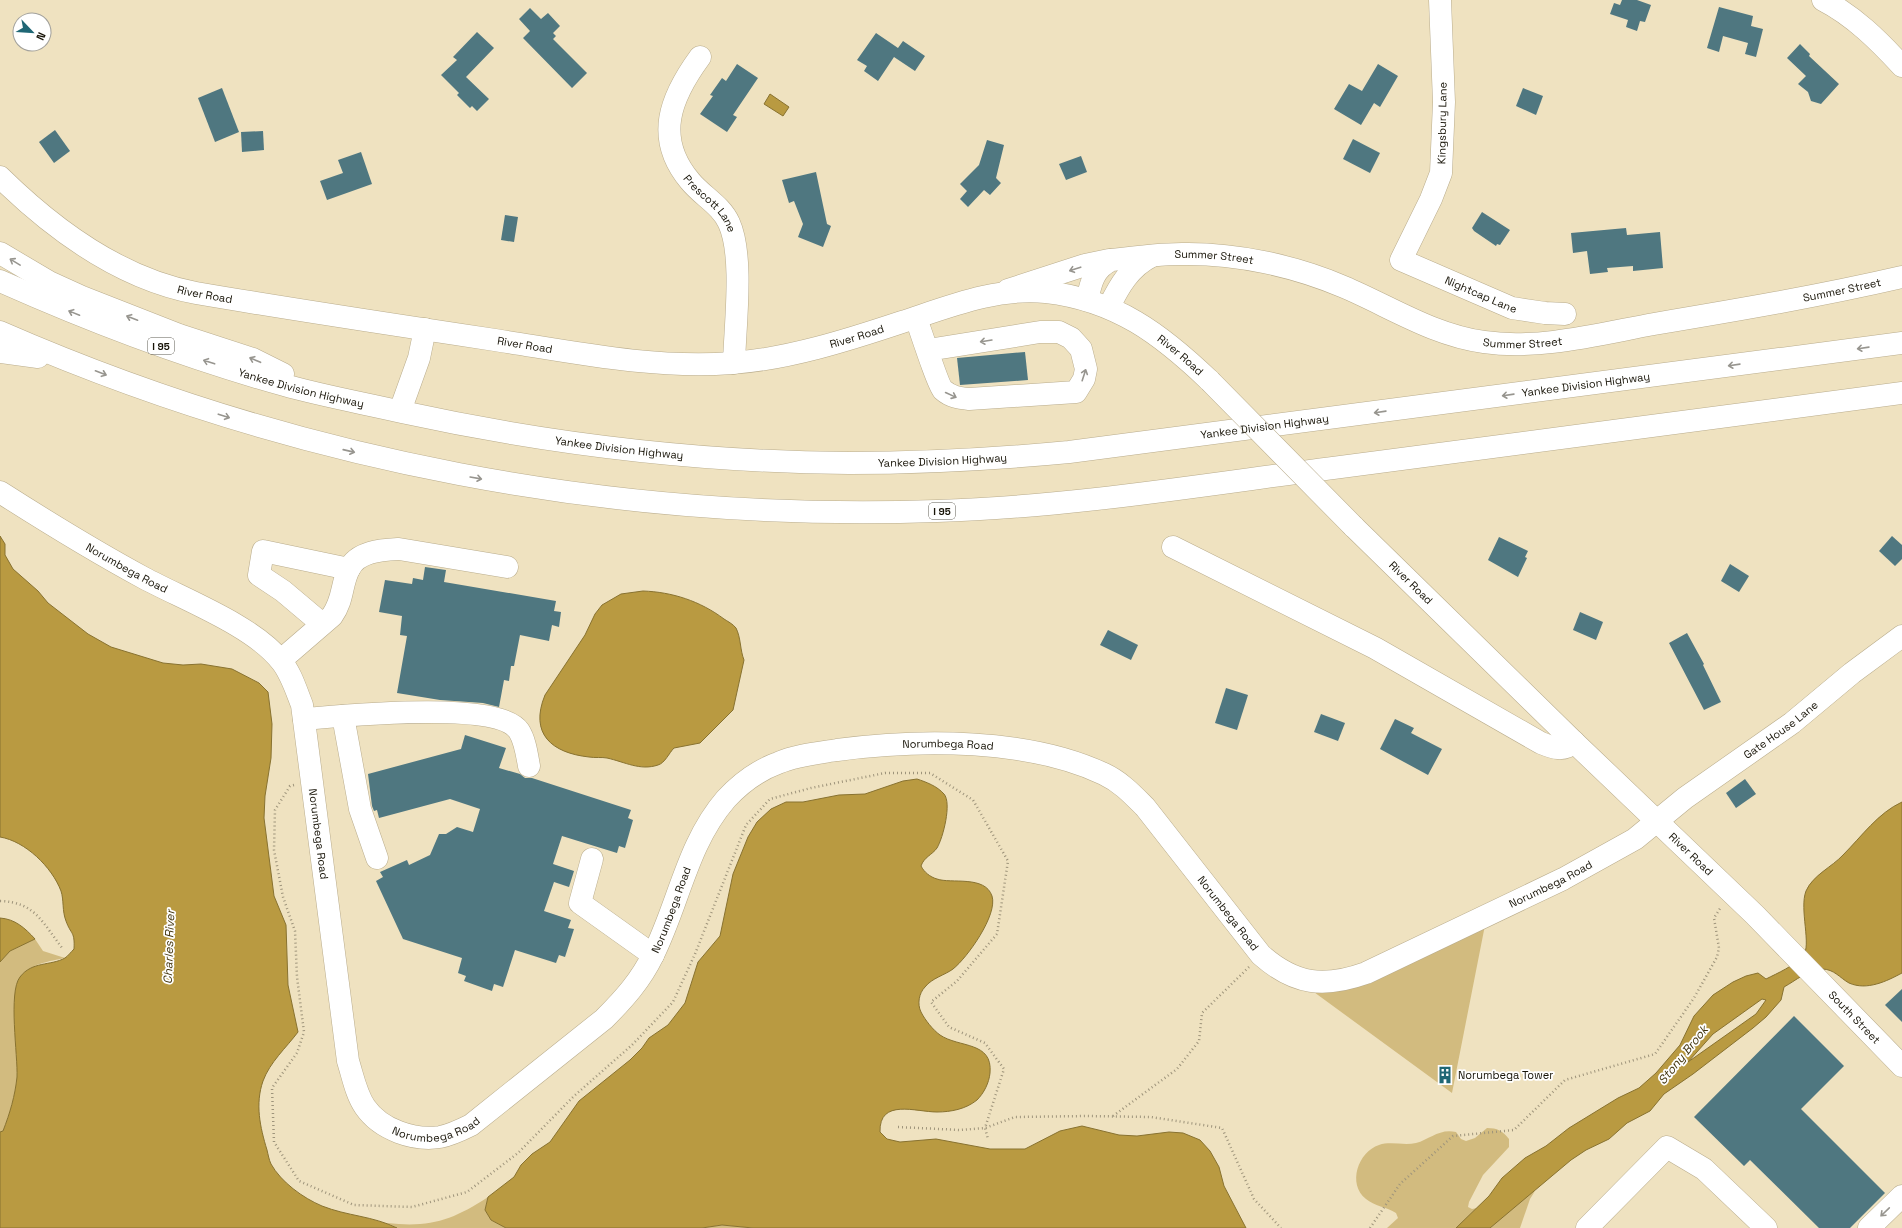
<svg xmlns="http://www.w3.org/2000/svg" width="1902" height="1228" font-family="'Space Grotesk',sans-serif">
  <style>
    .green { fill: #d2bb7f }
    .water { fill: #b99a41; stroke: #887230; fill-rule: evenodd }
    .building { fill: #4f7780 }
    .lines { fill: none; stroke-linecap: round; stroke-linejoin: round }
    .minor-casing { stroke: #b9ac8c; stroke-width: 23 }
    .major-casing { stroke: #b9ac8c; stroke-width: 23 }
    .highway-casing { stroke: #b9ac8c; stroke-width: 23 }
    .path { stroke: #9e947b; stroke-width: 2.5; stroke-dasharray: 1 3; stroke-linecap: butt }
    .minor { stroke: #fff; stroke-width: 22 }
    .major { stroke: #fff; stroke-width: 22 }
    .highway { stroke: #fff; stroke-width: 22 }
    .major-bridge-casing { stroke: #b9ac8c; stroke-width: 23; stroke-linecap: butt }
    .major-bridge { stroke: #fff; stroke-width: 22 }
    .oneway { stroke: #97958f }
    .labels { text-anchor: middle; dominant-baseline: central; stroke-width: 3.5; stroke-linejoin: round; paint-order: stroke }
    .shield { fill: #fff; stroke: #5d5a51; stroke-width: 1 }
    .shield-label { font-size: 10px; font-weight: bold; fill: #171307 }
    .street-label { font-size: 11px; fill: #171307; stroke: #fff }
    .poi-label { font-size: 11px; fill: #171307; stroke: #fff; text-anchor: start }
    .water-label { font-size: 12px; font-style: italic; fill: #443710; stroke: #fff }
  </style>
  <rect width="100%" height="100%" fill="#efe2c0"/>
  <g class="green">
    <path d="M1487,915L1452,1093L1292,976L1329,983Z"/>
    <path d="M35,939L43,951L65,958C50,961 30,964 20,977C8,993 18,1055 17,1077C15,1096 10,1113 3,1131L0,1132V962L10,951Z"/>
    <path d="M1487,1128C1497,1128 1503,1131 1509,1139V1147L1483,1175L1469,1202L1468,1207L1472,1209L1477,1208L1456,1228H1387L1398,1218L1396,1213C1387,1207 1374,1206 1366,1199C1347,1184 1358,1152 1379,1145C1391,1141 1404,1146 1416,1143C1430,1139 1440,1128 1456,1132L1461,1139L1466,1141L1475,1138Z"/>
    <path d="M1535,1191L1530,1199L1520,1228H1490L1518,1202Z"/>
    <path d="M488,1197L485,1210L491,1220L506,1228H397L387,1223C430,1228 453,1220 488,1197Z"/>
    <path d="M722,1225L753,1228H702Z"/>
  </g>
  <g class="water">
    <path d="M770,94L789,107L783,116L764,104Z"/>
    <path d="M0,536L5,544V555L13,569L38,591L48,603L88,634L111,647L163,663L183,665L201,664L232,669L259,683L268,692L272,724L271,758L265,796L264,818L274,896L286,925L288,985L298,1032C286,1048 270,1062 263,1081C255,1104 260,1127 267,1150C268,1154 269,1160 271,1164C281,1182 303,1198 322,1206C347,1216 373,1216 397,1228H0V1132L3,1131C10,1113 15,1096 17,1077C18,1056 8,992 20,977C32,961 51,966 65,958C68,956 71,952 74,949C75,931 71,935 66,921C62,911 64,900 61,891C52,867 25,841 0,837Z"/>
    <path d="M643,591C672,592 700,601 724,619C727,621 733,624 736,628C741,638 740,650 744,660L733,710L700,743L674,748C669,753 665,763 658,765C640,771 625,762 607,758C602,757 595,758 589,757C552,753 529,734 545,695L585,635L595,614L602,605L621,594Z"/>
    <path d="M917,779C926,782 937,786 944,794C952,803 943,838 937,848C932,855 924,857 921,866C924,872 930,877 937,879C951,884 985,875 992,896C998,915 967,958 953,969C945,975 932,978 925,987C919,993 917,1004 921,1012C925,1020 933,1030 940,1035C959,1048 993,1041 990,1073C989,1083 984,1093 977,1100C966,1109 951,1112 937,1112C916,1112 879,1098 880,1132L887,1139L900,1142L936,1139L990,1149H1025L1060,1131L1082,1126L1119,1135L1137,1136L1169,1132L1183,1133L1200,1140L1210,1151L1219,1167L1224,1186L1246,1228H753L722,1225L702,1228H506L491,1220L485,1210L488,1197L514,1177L521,1165L532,1154L550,1142L579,1101L630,1060L642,1048L649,1038L668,1025L685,1003L698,962L720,936L733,874L748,837L757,822L771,809L786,802H803L839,795L865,794L903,781Z"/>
    <path d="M1902,802V973C1887,981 1867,991 1849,983C1840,978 1834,969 1822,969C1809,969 1795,981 1784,987L1781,1000L1766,1017L1753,1028L1693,1074L1664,1094L1650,1111L1627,1123L1609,1139L1586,1150L1571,1160L1490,1228H1456L1489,1196L1502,1178L1525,1158L1546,1146L1569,1128L1618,1098L1639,1088L1656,1073L1680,1045L1694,1016L1713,995L1733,982L1746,976L1758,973L1766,979C1778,973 1794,966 1803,956C1812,946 1799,909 1806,891C1813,875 1832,867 1843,855C1862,836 1878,813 1902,802ZM1762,999L1766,1000L1756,1014L1688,1062L1713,1034Z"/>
    <path d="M0,918C15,919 25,928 35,939L10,951L0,962Z"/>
  </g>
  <g class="building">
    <path d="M1622,0H1637L1651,5L1645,22L1640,21L1637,31L1626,27L1628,20L1610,14L1614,3L1620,5Z"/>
    <path d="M1719,7L1753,16L1751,26L1763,29L1756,57L1745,54L1748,43L1723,36L1719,52L1707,48Z"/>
    <path d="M530,8L541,19L548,13L560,26L553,33L556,36L553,39L587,73L572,88L523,38L530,31L519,19Z"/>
    <path d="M477,32L494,48L466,77L489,99L477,111L472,106L470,108L457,95L459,93L441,75L457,60L453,57Z"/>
    <path d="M876,33L898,48L903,41L925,56L915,71L894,57L878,81L864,71L867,66L857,60Z"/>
    <path d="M1800,44L1810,54L1809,56L1839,84L1821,104L1811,101L1808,92L1798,84L1806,76L1787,58Z"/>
    <path d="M737,64L758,78L733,115L737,117L727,132L700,114L713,96L710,95L722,78L726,81Z"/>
    <path d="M1378,64L1398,76L1380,107L1374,103L1361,125L1334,109L1349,84L1362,91Z"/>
    <path d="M222,88L239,132L215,142L198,98Z"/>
    <path d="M1523,88L1543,96L1536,115L1516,106Z"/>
    <path d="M55,130L70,151L54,163L39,142Z"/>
    <path d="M263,131L264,150L242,152L241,132Z"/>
    <path d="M1353,139L1380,153L1370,173L1343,159Z"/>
    <path d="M987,140L1004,145L996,178L1001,183L990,195L984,190L968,207L960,199L967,191L960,184L979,165Z"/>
    <path d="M361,152L372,184L327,200L320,181L343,173L338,160Z"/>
    <path d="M1081,156L1087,172L1066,180L1059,164Z"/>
    <path d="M816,172L827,224L831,226L823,247L798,237L803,224L794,201L789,203L782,180Z"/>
    <path d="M1482,212L1510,230L1500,245L1497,244L1496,246L1474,231L1472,228Z"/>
    <path d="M505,215L518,217L514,242L501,240Z"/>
    <path d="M1626,228L1627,235L1660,232L1663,268L1633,271V266L1607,268L1608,272L1590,274L1587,251L1573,253L1571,233Z"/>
    <path d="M1025,352L1028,380L960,385L957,358Z"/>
    <path d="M1892,536L1902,545V559L1895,566L1879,551Z"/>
    <path d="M1499,537L1528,551L1525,557L1527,558L1518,577L1488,560Z"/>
    <path d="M1730,564L1749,576L1739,592L1721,581Z"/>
    <path d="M425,567L446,570L444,582L556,601L554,611L561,612L559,627L552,625L549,641L520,635L514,666H511L509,681L504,680L499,707L483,703L440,700L397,693L407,636L400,635L402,616L379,612L385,580L412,584L413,578L423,580Z"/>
    <path d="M1580,612L1603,622L1596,640L1573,630Z"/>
    <path d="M1108,630L1138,645L1131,660L1100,645Z"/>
    <path d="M1687,633L1704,664L1703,665L1721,702L1704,710L1669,643Z"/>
    <path d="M1226,688L1248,695L1237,730L1215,723Z"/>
    <path d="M1321,714L1345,723L1338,741L1314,732Z"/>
    <path d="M1395,719L1414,728L1411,733L1442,749L1428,775L1380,749Z"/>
    <path d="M465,735L506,748L499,768L520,774L525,778H532L631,810L628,818L633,820L625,848L619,846L617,853L562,836L553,864L574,871L569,887L554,882L544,911L571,920L568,928L574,929L565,957L559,955L556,963L515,950L503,987L494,984L492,991L464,981L466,976L458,973L462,958L403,939L376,881L383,877L380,872L407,860L409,865L430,855L439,834H446L457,827L473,832L480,809L450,799L379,818L377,810L374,811L372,806L368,774L461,749Z"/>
    <path d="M1745,779L1756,794L1736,808L1726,793Z"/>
    <path d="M1902,989V1022L1885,1005Z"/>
    <path d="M1794,1016L1844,1066L1801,1109L1885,1193L1850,1228H1819L1750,1160L1744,1166L1694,1117Z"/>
  </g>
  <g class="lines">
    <g class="minor-casing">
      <g id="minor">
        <path id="s1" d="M1440,0L1444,102L1441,173L1431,199L1401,260L1512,308L1545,313L1565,314"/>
        <path d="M1823,0C1854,16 1879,41 1902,66"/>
        <path id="s2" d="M700,57C670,98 654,138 690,181C702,196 721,205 729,223C744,256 735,325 734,363"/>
        <path d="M1008,290L1085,265L1109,260"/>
        <path id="s3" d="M1087,300C1091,282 1094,268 1112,260C1135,257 1158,254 1182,254C1236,253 1295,266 1344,287C1391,307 1433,335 1484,342C1540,350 1599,334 1654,324C1737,310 1820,296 1902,277"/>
        <path d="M1109,307C1119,286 1130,267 1152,256"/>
        <path d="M916,318C920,329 938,385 943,390C951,397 959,398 969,399L1076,392L1084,379L1086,369L1081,349L1071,338L1059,332H1040L928,350"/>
        <path d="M400,411L419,358L425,329"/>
        <path id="s4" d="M0,492C47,522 94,551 144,578C183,599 254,626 281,661C291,673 296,690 302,705L348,1061C353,1077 356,1094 365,1107C381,1130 414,1141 440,1137C451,1135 461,1130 471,1125L604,1019C624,999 641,980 653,955C679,903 687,844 726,799C740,784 759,770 778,763C796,755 818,753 837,750C919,739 1028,738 1104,774C1121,782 1133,795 1145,807L1261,955C1295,985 1324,988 1366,973L1563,879L1635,839L1685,798L1792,723L1852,673L1902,636"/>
        <path d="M1173,547L1375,648L1541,743C1553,748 1564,752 1574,742"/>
        <path d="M321,623L283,591L259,575L263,551L349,569"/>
        <path d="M281,660L332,616C344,599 341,584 349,569C358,551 382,550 399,549L507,567"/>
        <path d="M343,716L360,809L377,858"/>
        <path d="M304,719C342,716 498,700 519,731C525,740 527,755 529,766"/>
        <path d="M592,859L580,903L653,955"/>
        <path d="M1587,1228L1667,1147L1704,1169L1766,1228"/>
        <path d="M1869,1228L1902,1196"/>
      </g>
    </g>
    <g class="major-casing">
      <g id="major">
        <path id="s5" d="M0,177C54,230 121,279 196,293C295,310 395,325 495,340C573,352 653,369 732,363C788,359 848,340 902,322C948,307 996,287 1046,292C1116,300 1161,334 1210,381"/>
        <path id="s6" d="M1353,526L1574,742L1755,915L1902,1066"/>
      </g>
    </g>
    <g class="highway-casing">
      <g id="highway">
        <path d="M0,253L49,282L82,297L179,335L253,359L283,374"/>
        <path id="s7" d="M0,281C92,322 187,358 284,385C323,396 363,403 402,412C549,444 699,462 849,463C923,463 996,459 1069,452L1902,343"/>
        <path d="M0,332C295,461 616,522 937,511C1070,507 1202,485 1333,468C1523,443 1712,418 1902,393"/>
        <path d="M0,352L38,357"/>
      </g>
    </g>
    <g class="path">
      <path d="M294,785L290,786L275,810L274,850L283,897L295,931L297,977L304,1032L297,1053L272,1088L274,1142L299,1181L354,1205L412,1207L467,1192L518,1153L574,1096L632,1045L673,1002L695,954L746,825L770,799L811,788L885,773H930L973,800L1008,861L997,934L957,981L931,1002L949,1027L985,1043L1004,1069L985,1128L988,1139"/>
      <path d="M0,901C36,902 43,924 63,949"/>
      <path d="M1113,1116L1177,1069L1199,1041L1202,1013L1249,967"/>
      <path d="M898,1127L960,1130L985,1128L1015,1117L1087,1116L1151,1117L1222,1128L1254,1199L1281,1228"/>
      <path d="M1370,1228L1400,1184L1453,1136L1514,1130L1565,1080L1655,1054L1694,998L1717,957L1719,948L1714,918L1721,907"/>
    </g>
    <use href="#minor" class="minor"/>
    <use href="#major" class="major"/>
    <use href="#highway" class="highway"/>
    <g class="major-bridge-casing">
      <path id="major-bridge" d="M1210,381L1353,526"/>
    </g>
    <use href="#major-bridge" class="major-bridge"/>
  </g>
  <defs><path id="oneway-shaft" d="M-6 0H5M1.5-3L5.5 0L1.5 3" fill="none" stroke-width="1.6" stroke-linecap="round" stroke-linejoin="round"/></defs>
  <g class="oneway">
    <use href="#oneway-shaft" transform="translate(15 262) rotate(-149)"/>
    <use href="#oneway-shaft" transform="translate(1075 269) rotate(162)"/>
    <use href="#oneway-shaft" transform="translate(74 313) rotate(-158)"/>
    <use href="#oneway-shaft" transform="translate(132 318) rotate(-159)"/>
    <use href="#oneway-shaft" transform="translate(986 341) rotate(171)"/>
    <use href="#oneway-shaft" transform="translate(1863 348) rotate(172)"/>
    <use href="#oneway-shaft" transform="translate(255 360) rotate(-157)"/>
    <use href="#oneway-shaft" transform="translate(209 362) rotate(-162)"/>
    <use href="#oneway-shaft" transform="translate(1734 365) rotate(172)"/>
    <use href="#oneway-shaft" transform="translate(101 373) rotate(21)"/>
    <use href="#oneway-shaft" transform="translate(1084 375) rotate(-72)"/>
    <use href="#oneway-shaft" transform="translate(951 395) rotate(25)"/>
    <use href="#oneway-shaft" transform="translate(1508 395) rotate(172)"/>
    <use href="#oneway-shaft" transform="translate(1380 412) rotate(172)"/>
    <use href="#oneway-shaft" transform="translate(224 416) rotate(18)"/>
    <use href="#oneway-shaft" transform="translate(349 451) rotate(13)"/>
    <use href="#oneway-shaft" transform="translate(476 478) rotate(10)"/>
    <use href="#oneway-shaft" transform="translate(1885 1212) rotate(136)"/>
  </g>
  <defs>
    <g id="building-bare" transform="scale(1.38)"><path d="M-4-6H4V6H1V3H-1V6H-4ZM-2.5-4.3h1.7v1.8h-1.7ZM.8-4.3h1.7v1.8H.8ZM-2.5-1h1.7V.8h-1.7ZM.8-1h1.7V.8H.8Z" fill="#1f6775" stroke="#fff" stroke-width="2.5" paint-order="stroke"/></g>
  </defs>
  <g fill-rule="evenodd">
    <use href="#building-bare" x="1445" y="1075"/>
  </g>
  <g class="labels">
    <g class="shield">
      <rect x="148" y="338" width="26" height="16" rx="3"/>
      <rect x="929" y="503" width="26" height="16" rx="3"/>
    </g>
    <g class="shield-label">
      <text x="161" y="346">I 95</text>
      <text x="942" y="511">I 95</text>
    </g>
    <g class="street-label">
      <text transform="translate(1442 123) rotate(-89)">Kingsbury Lane</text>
      <text stroke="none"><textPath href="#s2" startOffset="167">Prescott Lane</textPath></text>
      <text stroke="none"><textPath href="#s3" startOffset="152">Summer Street</textPath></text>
      <text stroke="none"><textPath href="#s3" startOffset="800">Summer Street</textPath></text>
      <text stroke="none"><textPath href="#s5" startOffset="240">River Road</textPath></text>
      <text stroke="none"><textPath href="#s1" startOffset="356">Nightcap Lane</textPath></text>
      <text stroke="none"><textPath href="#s5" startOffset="900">River Road</textPath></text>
      <text stroke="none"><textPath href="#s3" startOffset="476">Summer Street</textPath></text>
      <text stroke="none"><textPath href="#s5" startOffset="564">River Road</textPath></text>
      <text stroke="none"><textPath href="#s5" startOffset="1247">River Road</textPath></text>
      <text stroke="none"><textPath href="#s7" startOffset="1616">Yankee Division Highway</textPath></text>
      <text stroke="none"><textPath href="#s7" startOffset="320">Yankee Division Highway</textPath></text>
      <text stroke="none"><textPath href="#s7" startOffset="1292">Yankee Division Highway</textPath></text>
      <text stroke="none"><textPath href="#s7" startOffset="644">Yankee Division Highway</textPath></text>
      <text stroke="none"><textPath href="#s7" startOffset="968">Yankee Division Highway</textPath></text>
      <text stroke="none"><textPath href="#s4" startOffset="148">Norumbega Road</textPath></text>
      <text stroke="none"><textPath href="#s6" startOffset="81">River Road</textPath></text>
      <text stroke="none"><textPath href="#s4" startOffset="2561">Gate House Lane</textPath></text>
      <text stroke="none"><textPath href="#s4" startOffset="1564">Norumbega Road</textPath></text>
      <text stroke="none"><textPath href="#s4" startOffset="508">Norumbega Road</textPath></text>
      <text stroke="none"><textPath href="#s6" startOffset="471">River Road</textPath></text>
      <text stroke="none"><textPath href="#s4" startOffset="2283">Norumbega Road</textPath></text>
      <text stroke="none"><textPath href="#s4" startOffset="1204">Norumbega Road</textPath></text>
      <text stroke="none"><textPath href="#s4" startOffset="1912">Norumbega Road</textPath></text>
      <text stroke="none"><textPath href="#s6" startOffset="702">South Street</textPath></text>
      <text stroke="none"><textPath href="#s4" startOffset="868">Norumbega Road</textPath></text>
    </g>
    <g class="poi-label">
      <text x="1458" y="1075">Norumbega Tower</text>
    </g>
    <g class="water-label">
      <text transform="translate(169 947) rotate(-88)">Charles River</text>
      <text transform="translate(1683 1055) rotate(-51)">Stony Brook</text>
    </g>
  </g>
  <g transform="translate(32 32) rotate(115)"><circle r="19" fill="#ffffff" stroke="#a2a19c"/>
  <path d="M0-3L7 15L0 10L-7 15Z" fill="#1f6775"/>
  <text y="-6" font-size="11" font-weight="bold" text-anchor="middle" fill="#171307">N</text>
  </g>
</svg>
